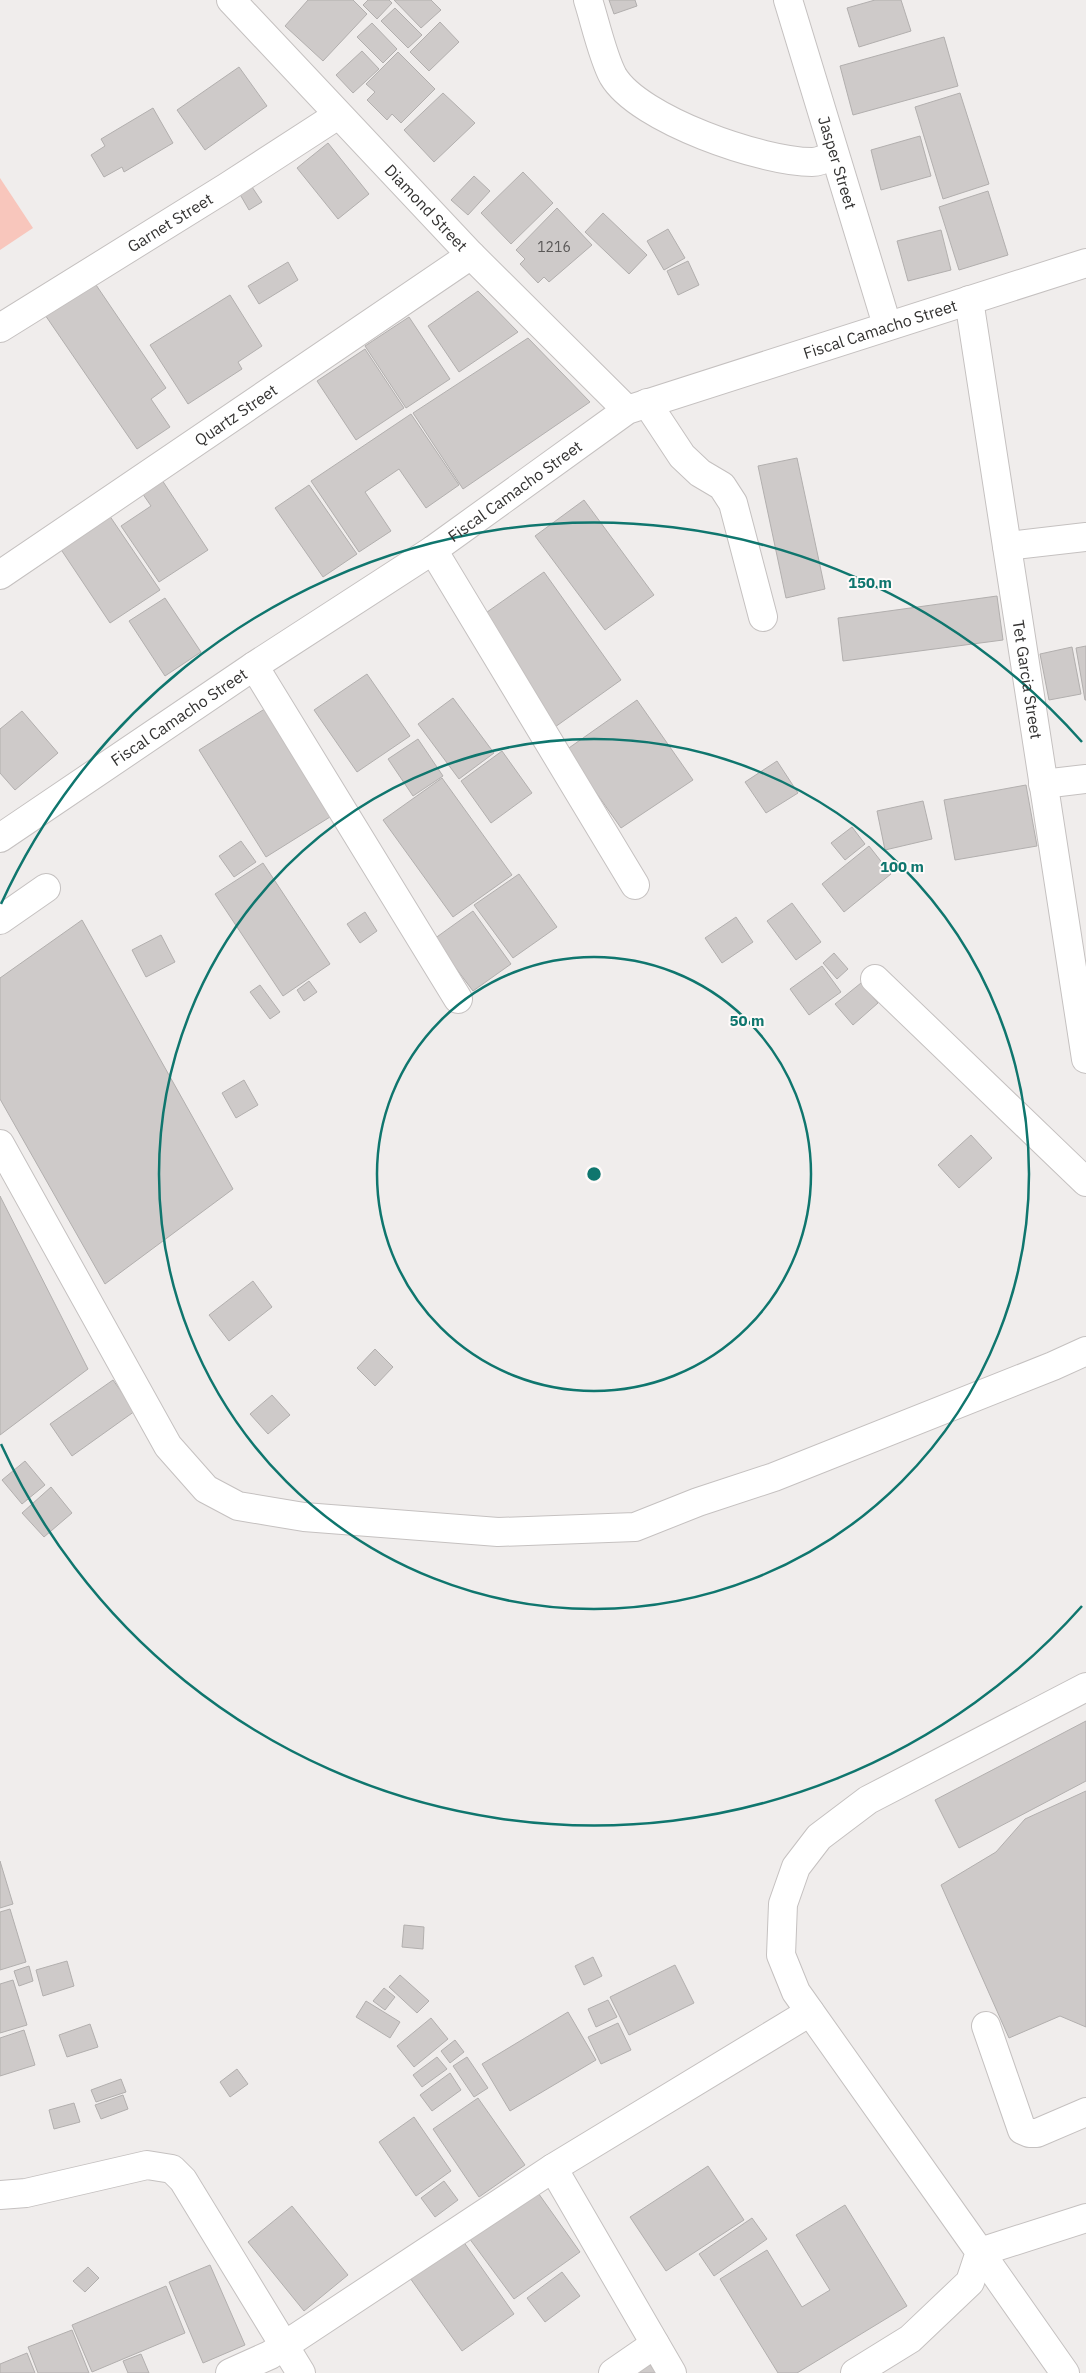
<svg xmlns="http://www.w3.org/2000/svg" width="1086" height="2373" font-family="'IBM Plex Sans',sans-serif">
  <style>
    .pitch { fill: #f8c6bc }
    .building { fill: #cecac9; stroke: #b2afae }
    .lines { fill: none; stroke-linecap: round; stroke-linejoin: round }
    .minor-casing { stroke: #c5c1c0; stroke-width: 30 }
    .minor { stroke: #fff; stroke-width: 28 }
    .ring { fill: none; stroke: #0f766e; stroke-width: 2.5 }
    .labels { text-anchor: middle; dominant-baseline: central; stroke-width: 4; stroke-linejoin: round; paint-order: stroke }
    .number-label { font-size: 14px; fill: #5a5857 }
    .street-label { font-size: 16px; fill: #333231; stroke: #fefaf9 }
    .centre { fill: #0f766e; stroke: #fefaf9; stroke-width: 2.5 }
    .ring-label { font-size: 15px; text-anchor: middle; font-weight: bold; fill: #0f766e; stroke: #fefaf9; stroke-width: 4; stroke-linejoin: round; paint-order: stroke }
  </style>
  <rect width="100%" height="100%" fill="#f0edec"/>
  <path class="pitch" d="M0,178L33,228L0,250Z"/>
  <g class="building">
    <path d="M308,0H353L367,14L323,61L285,26Z"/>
    <path d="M368,0H389L392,3L377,19L363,5Z"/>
    <path d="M394,0H431L441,10L421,28Z"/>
    <path d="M609,0H635L637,6L614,14Z"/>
    <path d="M875,0H901L911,31L859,47L847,8Z"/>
    <path d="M395,8L422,35L408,48L381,21Z"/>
    <path d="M440,22L459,42L429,71L410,52Z"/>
    <path d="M372,23L397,49L383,63L357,37Z"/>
    <path d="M944,37L958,86L853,115L840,66Z"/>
    <path d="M362,51L379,69L353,93L336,75Z"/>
    <path d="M398,52L435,89L401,123L392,114L387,120L367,100L375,92L366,84Z"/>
    <path d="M239,67L267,106L205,150L177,110Z"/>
    <path d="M443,93L475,123L434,162L404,130Z"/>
    <path d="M960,93L989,184L943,199L915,107Z"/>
    <path d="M153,108L173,143L124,172L122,167L104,177L91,155L105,146L101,139Z"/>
    <path d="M920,136L931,176L881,190L871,150Z"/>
    <path d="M328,143L369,194L338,219L297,168Z"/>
    <path d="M523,172L553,203L511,244L481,213Z"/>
    <path d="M474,176L490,191L468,215L451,200Z"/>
    <path d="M250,184L262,202L249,210L238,191Z"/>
    <path d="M988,191L1008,255L959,270L939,207Z"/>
    <path d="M557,208L592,245L549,282L544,277L538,283L520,264L525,259L516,250Z"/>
    <path d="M603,213L647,255L629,274L585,232Z"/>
    <path d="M668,229L685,258L664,270L647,241Z"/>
    <path d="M941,230L951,270L908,281L897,241Z"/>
    <path d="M688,261L699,285L678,295L667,271Z"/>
    <path d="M288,262L298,280L259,304L248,286Z"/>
    <path d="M92,279L166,388L151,399L170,427L137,449L43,312Z"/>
    <path d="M478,291L518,332L459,372L428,326Z"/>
    <path d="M230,295L262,346L238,362L242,369L188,404L150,345Z"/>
    <path d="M409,317L450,379L406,408L365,346Z"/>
    <path d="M528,338L590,402L463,489L413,413Z"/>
    <path d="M365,349L404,408L356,440L317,381Z"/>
    <path d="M411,414L459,485L426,508L399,469L365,492L391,531L359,552L311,481Z"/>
    <path d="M797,458L825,589L786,598L758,466Z"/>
    <path d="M160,477L208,550L159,582L121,526L151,506L140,490Z"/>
    <path d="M309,485L357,554L323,577L275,508Z"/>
    <path d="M584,500L654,595L605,630L535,536Z"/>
    <path d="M107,512L160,590L110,623L58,545Z"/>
    <path d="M544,572L621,680L548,732L480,617Z"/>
    <path d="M997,596L1003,640L843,661L838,618Z"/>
    <path d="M165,598L201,652L165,676L129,621Z"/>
    <path d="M1086,646V700H1085L1076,648Z"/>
    <path d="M1072,647L1081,694L1049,700L1040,654Z"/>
    <path d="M367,674L410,736L357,772L314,710Z"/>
    <path d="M453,698L494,753L459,779L418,724Z"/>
    <path d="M637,700L693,780L621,828L566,750Z"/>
    <path d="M271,705L338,812L266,857L199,750Z"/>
    <path d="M22,711L58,753L15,790L0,773V729Z"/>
    <path d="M418,739L443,776L413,796L388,759Z"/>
    <path d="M502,751L532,793L491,823L461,781Z"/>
    <path d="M777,761L798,793L766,813L745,782Z"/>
    <path d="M442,778L512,875L453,917L383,820Z"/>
    <path d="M1026,785L1037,846L955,860L944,800Z"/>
    <path d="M923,801L932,839L885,850L877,811Z"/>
    <path d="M852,827L865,844L845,860L831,843Z"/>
    <path d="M241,841L256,862L234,877L219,856Z"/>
    <path d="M869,846L891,874L844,912L822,884Z"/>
    <path d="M263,863L330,964L283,996L215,894Z"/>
    <path d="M519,874L557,927L513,958L474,905Z"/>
    <path d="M792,903L821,942L796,960L767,921Z"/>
    <path d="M473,911L511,964L473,991L434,939Z"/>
    <path d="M365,912L377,931L360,943L347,924Z"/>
    <path d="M736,917L753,942L722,963L705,938Z"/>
    <path d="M82,920L233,1189L105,1284L0,1099V978Z"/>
    <path d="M161,935L175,962L146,977L132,950Z"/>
    <path d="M834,953L848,969L837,979L823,963Z"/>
    <path d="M822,966L841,992L809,1015L790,989Z"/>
    <path d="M309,981L317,992L304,1001L297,990Z"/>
    <path d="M861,983L878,1003L853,1025L835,1004Z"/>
    <path d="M260,985L280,1012L270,1019L250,992Z"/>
    <path d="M244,1080L258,1105L236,1118L222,1093Z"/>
    <path d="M971,1135L992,1158L959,1188L938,1165Z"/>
    <path d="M0,1196L88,1369L0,1435Z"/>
    <path d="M253,1281L272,1307L229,1341L209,1315Z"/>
    <path d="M375,1349L393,1367L375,1386L357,1368Z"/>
    <path d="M113,1380L135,1411L72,1456L50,1424Z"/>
    <path d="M272,1395L290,1415L268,1434L250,1414Z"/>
    <path d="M25,1461L45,1485L22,1504L2,1480Z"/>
    <path d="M51,1487L72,1513L44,1537L22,1513Z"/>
    <path d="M1086,1721V1781L959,1848L935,1800Z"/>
    <path d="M1086,1791V2027L1060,2016L1009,2038L941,1885L996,1852L1025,1819Z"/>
    <path d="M0,1861L13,1904L0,1908Z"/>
    <path d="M10,1909L26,1962L0,1970V1912Z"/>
    <path d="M404,1925L424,1927L423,1949L402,1947Z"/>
    <path d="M593,1957L602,1976L584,1985L575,1966Z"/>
    <path d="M67,1961L74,1986L43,1996L36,1970Z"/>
    <path d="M675,1965L694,2003L629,2035L610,1997Z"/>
    <path d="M29,1966L33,1981L19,1986L14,1971Z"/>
    <path d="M400,1975L429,2001L417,2013L389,1987Z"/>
    <path d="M13,1980L27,2025L0,2033V1984Z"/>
    <path d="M384,1988L395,1997L385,2010L373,2001Z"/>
    <path d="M608,2000L617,2017L596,2027L588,2009Z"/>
    <path d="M366,2001L400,2022L390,2038L356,2017Z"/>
    <path d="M568,2012L596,2060L510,2111L482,2064Z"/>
    <path d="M431,2018L448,2039L414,2067L397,2046Z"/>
    <path d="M618,2023L631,2050L601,2064L588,2037Z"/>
    <path d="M90,2024L98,2047L67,2057L59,2035Z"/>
    <path d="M24,2030L35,2065L0,2076V2038Z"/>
    <path d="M455,2040L464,2052L450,2063L441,2051Z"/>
    <path d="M437,2057L447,2069L422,2087L413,2075Z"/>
    <path d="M467,2057L488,2088L474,2097L453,2066Z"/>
    <path d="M237,2069L248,2084L230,2097L220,2082Z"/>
    <path d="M450,2073L461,2090L432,2111L420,2095Z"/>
    <path d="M121,2079L126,2092L96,2102L91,2090Z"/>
    <path d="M123,2095L128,2109L101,2119L95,2105Z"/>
    <path d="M478,2098L525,2165L479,2197L433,2129Z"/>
    <path d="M74,2103L80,2122L54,2129L49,2110Z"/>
    <path d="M414,2117L451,2171L416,2196L379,2142Z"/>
    <path d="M708,2166L744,2220L666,2271L630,2217Z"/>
    <path d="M444,2181L458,2200L435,2217L421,2198Z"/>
    <path d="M536,2190L580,2252L514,2299L469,2238Z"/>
    <path d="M845,2205L907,2306L797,2373H778L720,2279L767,2250L802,2307L830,2290L796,2235Z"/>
    <path d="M292,2206L348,2275L304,2311L248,2242Z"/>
    <path d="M752,2218L767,2239L714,2276L699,2254Z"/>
    <path d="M463,2241L514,2314L462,2351L410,2278Z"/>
    <path d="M210,2265L245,2345L203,2363L169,2282Z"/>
    <path d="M88,2267L99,2278L85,2292L73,2281Z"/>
    <path d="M562,2272L580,2296L545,2322L527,2298Z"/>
    <path d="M166,2286L185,2333L92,2372L72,2325Z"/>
    <path d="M72,2330L89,2373H38L28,2347Z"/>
    <path d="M27,2353L35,2373H0V2364Z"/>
    <path d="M141,2354L149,2373H128L123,2361Z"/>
    <path d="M649,2363L656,2373H635Z"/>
  </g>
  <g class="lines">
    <g class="minor-casing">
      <g id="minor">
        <path id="s1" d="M231,0L471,255L627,410"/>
        <path d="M588,0C595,22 603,58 613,76C639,120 763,162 812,162C819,162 827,158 833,154"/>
        <path id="s2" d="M788,0L887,325"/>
        <path id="s3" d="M969,300L1086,1059"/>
        <path id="s4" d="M0,328L227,187L338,115"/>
        <path d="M647,403L682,456L700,473L722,486L733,503L763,617"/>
        <path d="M1007,546L1086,537"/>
        <path d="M433,550L635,885"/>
        <path id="s5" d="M0,575L471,255"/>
        <path d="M254,666L458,999"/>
        <path d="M1043,784L1086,779"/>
        <path id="s6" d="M0,838L254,666L433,550L627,410L1086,263"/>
        <path d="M0,920L46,888"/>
        <path d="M875,979L1086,1182"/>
        <path d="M0,1144L168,1446L206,1489L238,1506L304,1517L498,1532L635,1527L698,1502L774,1477L1053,1366L1086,1351"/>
        <path d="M986,2026L1022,2130L1029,2133H1037L1086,2112"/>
        <path d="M553,2168L810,2012"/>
        <path d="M0,2195L26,2193L147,2165L172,2169L183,2180L301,2373"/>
        <path d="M230,2373L270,2355L553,2168L672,2373"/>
        <path d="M613,2373L655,2344"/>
        <path d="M855,2373L910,2339L970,2282L980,2252L796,1992L781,1955L783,1904L796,1867L819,1837L868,1800L1086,1687"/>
        <path d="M1065,2373L980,2252L1086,2218"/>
      </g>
    </g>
    <use href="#minor" class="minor"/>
  </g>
  <g class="ring">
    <circle cx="594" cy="1174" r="217"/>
    <circle cx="594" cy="1174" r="435"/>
    <path d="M1082 1606A652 652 0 0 1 1 1444M1 904A652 652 0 0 1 1082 742"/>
  </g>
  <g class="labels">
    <g class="number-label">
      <text x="554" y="247">1216</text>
    </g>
    <g class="street-label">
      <text stroke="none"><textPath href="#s2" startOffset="170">Jasper Street</textPath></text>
      <text stroke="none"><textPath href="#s1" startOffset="285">Diamond Street</textPath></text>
      <text stroke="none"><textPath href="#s4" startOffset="200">Garnet Street</textPath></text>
      <text stroke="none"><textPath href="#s6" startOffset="1025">Fiscal Camacho Street</textPath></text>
      <text stroke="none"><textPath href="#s5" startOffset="285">Quartz Street</textPath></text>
      <text stroke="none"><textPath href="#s6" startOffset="621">Fiscal Camacho Street</textPath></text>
      <text stroke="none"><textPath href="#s3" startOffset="384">Tet Garcia Street</textPath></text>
      <text stroke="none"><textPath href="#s6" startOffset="216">Fiscal Camacho Street</textPath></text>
    </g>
  </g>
  <circle cx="594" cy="1174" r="8" class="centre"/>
  <g class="ring-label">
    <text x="870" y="588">150 m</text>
    <text x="902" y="872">100 m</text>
    <text x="747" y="1026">50 m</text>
  </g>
</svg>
